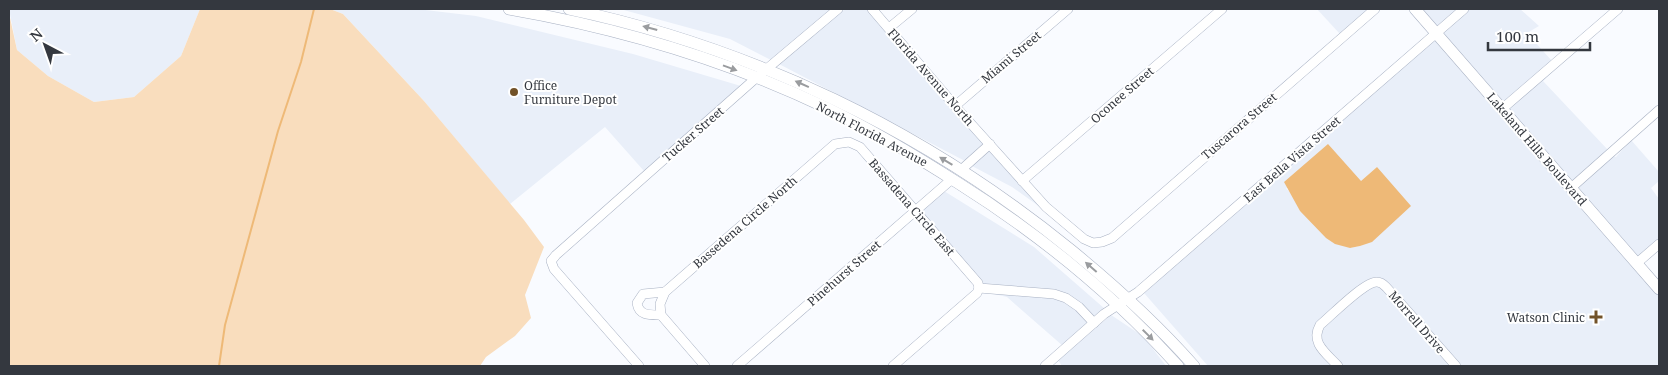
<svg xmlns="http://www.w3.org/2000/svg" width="1668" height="375" font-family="'Noto Serif',serif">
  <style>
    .built { fill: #e9eff9; fill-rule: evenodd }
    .green { fill: #f9ddbd }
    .water { fill: #eeb977 }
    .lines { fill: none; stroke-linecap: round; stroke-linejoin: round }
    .stream { stroke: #eeb977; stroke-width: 2 }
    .minor-casing { stroke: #a8b1c3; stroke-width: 10 }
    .major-casing { stroke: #a8b1c3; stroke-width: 12 }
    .minor { stroke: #fff; stroke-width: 9 }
    .major { stroke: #fff; stroke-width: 11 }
    .oneway { fill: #9a9c9f }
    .poi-dot { fill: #725228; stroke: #fff; stroke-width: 2 }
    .labels { text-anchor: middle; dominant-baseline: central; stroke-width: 4; stroke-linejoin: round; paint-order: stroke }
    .street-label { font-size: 12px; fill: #34383f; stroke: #fff }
    .poi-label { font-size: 12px; fill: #34383f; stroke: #fff; text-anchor: start }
  </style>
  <rect width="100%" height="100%" fill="#f9fbff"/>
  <g class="built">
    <path d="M9,9H200L181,56L134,97L94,102L48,76L17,50Z"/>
    <path d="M330,9H417L476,16L633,54L741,86L644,171L605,127L510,204L424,101L343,14Z"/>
    <path d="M620,9H832L771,60L730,39Z"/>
    <path d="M845,9H867L985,144L965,161L779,64Z"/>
    <path d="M1317,9H1369L1340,34Z"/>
    <path d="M1419,9H1458L1436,28Z"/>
    <path d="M1470,9H1520L1539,26L1527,33L1552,61L1502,104L1441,35Z"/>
    <path d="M1436,39L1659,294V366H1460L1390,285L1379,277H1374L1363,282L1317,323L1313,330L1314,345L1333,366H1208L1144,293ZM1377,167L1372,241L1360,246L1350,248L1300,211L1294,197L1286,188L1361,181Z"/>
    <path d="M1557,67L1543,81L1608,150L1571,183L1507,110Z"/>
    <path d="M1631,140L1659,172V181L1651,188L1659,199V239L1637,258L1576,189L1613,156L1616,157Z"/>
    <path d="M990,150L1036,203L1040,207L1012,187L972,166Z"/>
    <path d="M944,191L1034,247L1105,309L1094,317L1068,295L982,284L921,211Z"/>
    <path d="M1380,286L1451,366H1342L1321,342L1320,333L1323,328L1368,289L1371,287Z"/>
    <path d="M990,293L1054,298L1065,301L1076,309L1089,322L1063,346L1007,297Z"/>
    <path d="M1111,315L1144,337L1166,366H1062L1058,360Z"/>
  </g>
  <path class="green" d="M200,9H330L343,14L424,101L524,220L544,247L525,295L531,318L515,336L486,357L480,366H9V13L17,50L48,76L94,102L134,97L181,56Z"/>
  <path class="water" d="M1328,144L1361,181L1377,167L1411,206L1372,242L1360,246L1350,248L1335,244L1326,238L1300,211L1284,182Z"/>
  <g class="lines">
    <path class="stream" d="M219,366L225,325L278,131L301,62L314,9"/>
    <g class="minor-casing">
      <g id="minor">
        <path d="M872,9L955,106L1046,207L1084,239L1093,243L1102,242L1112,238L1375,9"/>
        <path d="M889,28L912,9"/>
        <path d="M955,106L1068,9"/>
        <path d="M1502,109L1618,9"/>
        <path d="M961,170L990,144"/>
        <path d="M1022,181L1222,9"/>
        <path d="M1571,188L1659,110"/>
        <path d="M1637,263L1659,244"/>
        <path d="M979,288L1054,294L1066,298L1079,307L1094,323"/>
        <path d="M661,315C650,315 639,316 637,303L643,294L665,292"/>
        <path d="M639,366L554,269L551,261L556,255L756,78L838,9"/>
        <path d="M705,366L661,315L660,304L665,292L835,144L849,142L860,147L978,283L979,288"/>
        <path d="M737,366L952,179"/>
        <path d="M893,366L977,293L979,288"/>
        <path d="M1045,366L1104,314L1138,292L1464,9"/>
        <path d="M1338,366C1326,353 1310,343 1320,325C1331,316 1365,281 1377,282C1382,282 1384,285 1387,288L1456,366"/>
      </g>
    </g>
    <g class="major-casing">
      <g id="major">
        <path d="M509,9C618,28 727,60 827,108C872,130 916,156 958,183C1039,234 1114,295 1178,366"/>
        <path d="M569,9C753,48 925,131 1071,250C1115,286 1157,324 1194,366"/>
        <path d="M1415,9L1659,289"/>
      </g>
    </g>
    <use href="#minor" class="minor"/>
    <use href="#major" class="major"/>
  </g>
  <defs><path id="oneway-solid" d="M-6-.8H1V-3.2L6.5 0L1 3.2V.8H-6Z" transform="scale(1.25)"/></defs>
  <g class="oneway">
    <use href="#oneway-solid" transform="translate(650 28) rotate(-165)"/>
    <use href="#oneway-solid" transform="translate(730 68) rotate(20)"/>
    <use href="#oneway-solid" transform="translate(802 84) rotate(-156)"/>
    <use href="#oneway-solid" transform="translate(946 161) rotate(-149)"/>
    <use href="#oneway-solid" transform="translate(1091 267) rotate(-139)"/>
    <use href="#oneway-solid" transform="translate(1148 335) rotate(45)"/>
  </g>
  <g class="poi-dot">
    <circle cx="514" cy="92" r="5"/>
    <path d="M1593.5 309.5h5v5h5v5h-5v5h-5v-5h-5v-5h5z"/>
  </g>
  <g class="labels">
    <g class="street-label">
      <text transform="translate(1011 57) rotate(-40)">Miami Street</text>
      <text transform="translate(931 77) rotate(49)">Florida Avenue North</text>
      <text transform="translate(1122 95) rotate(-41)">Oconee Street</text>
      <text transform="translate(1239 126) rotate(-41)">Tuscarora Street</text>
      <text transform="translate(693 134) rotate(-41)">Tucker Street</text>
      <text transform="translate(872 134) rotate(28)">North Florida Avenue</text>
      <text transform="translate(1537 149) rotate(49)">Lakeland Hills Boulevard</text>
      <text transform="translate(1292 159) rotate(-41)">East Bella Vista Street</text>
      <text transform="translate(912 207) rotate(49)">Bassadena Circle East</text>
      <text transform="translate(745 222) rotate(-41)">Bassedena Circle North</text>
      <text transform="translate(844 273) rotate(-41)">Pinehurst Street</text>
      <text transform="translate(1417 322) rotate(49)">Morrell Drive</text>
    </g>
    <g class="poi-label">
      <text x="524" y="85">Office<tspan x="524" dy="14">Furniture Depot</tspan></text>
      <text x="1585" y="317" text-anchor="end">Watson Clinic</text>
    </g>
  </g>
  <rect width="1668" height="375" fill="none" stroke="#34383f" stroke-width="20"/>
  <g transform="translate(45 45) rotate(319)" stroke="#ffffff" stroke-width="4" paint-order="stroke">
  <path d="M0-4L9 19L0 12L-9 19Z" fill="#34383f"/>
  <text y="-8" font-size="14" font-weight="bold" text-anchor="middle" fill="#34383f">N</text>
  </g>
  <path d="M1488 42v8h102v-8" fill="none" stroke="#34383f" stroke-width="2.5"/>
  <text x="1496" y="42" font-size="15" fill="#34383f" stroke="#ffffff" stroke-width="4" paint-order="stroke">100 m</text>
</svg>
